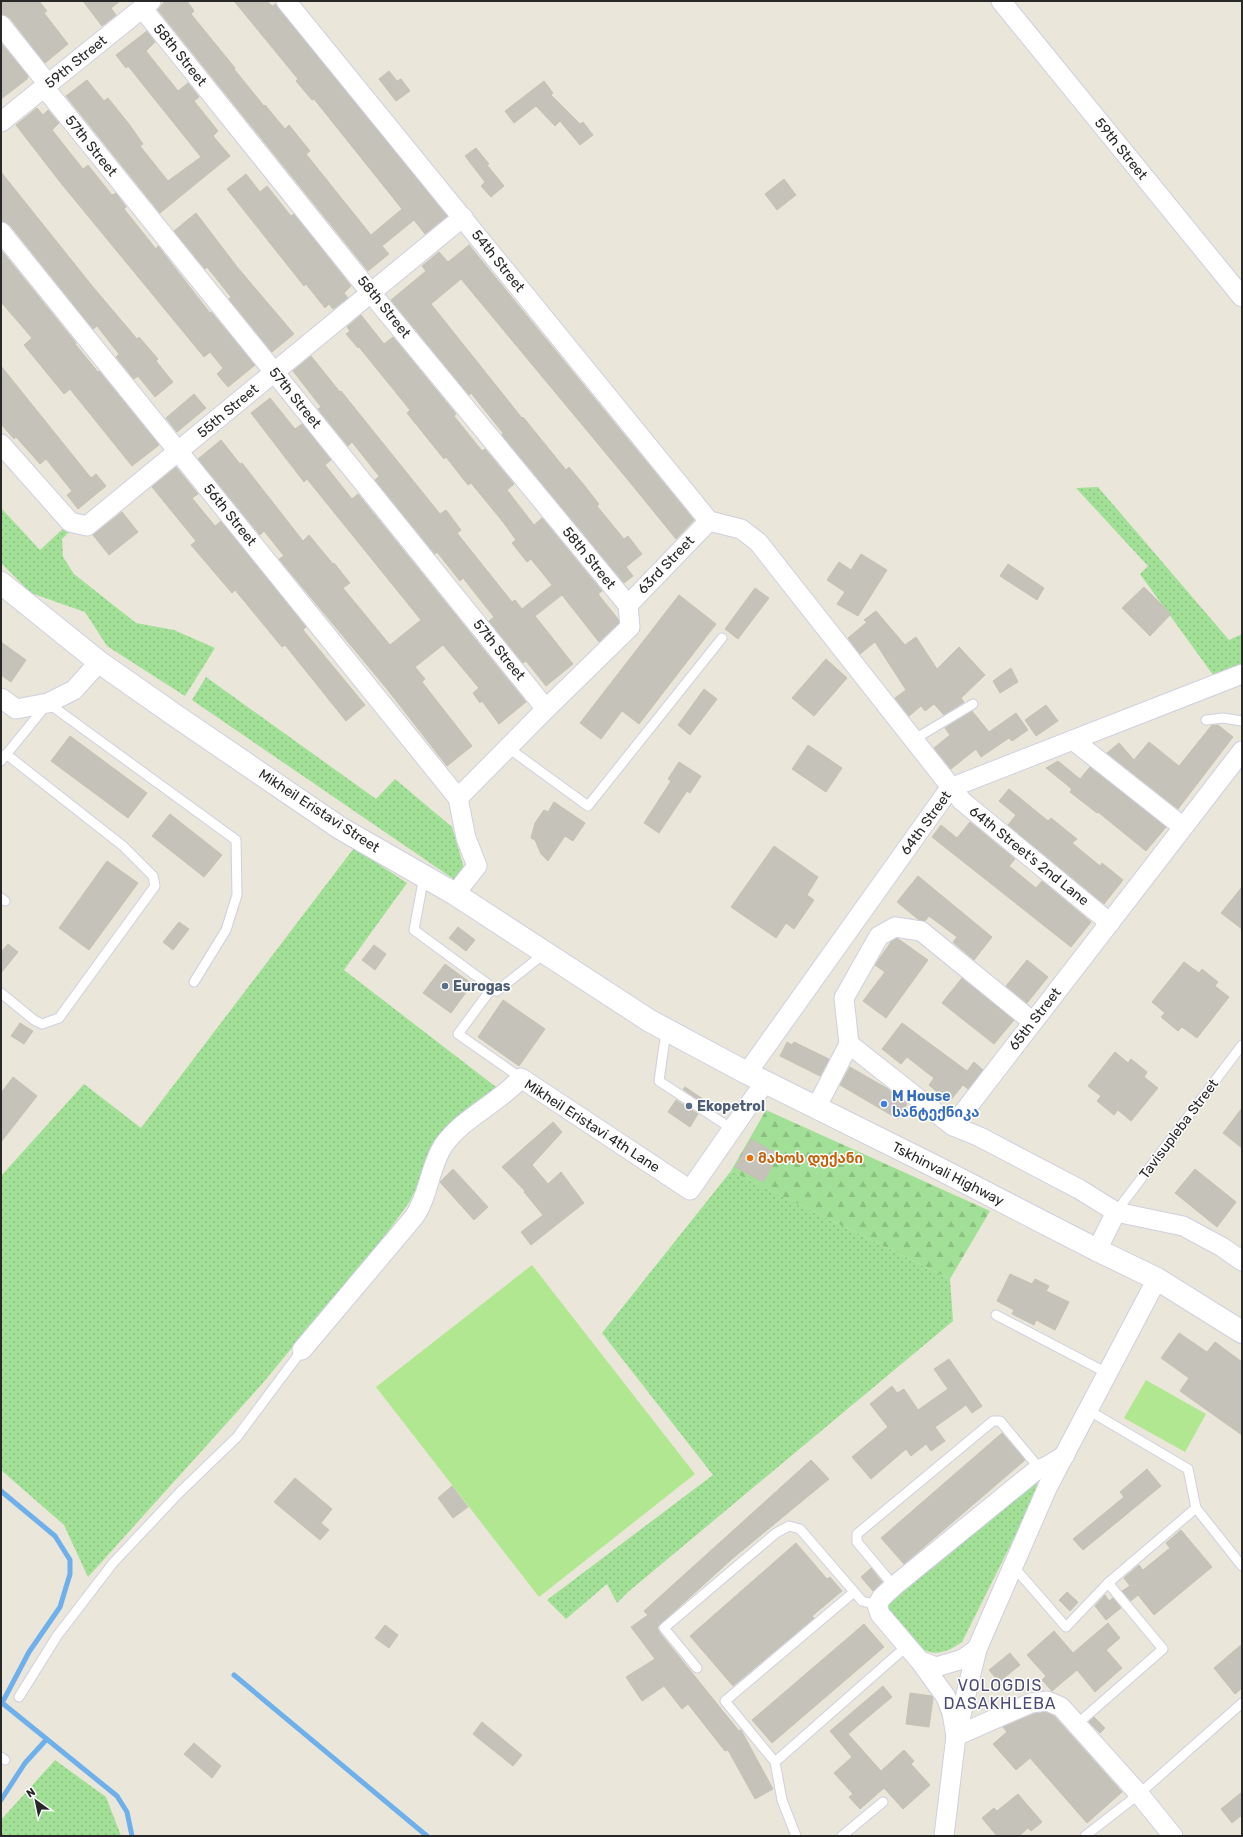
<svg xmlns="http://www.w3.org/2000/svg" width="1243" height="1837" font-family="Rubik,'Noto Sans Georgian',sans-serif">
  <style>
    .green { fill: url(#green-dots) }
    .forest { fill: url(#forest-firs) }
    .pitch { fill: #b2e792 }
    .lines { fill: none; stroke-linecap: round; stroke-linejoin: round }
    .stream { stroke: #6db0eb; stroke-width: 5 }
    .building { fill: #c5c2b9; stroke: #c5c2b3 }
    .service-casing { stroke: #cfcfe1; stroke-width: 11 }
    .minor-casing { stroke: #cfcfe1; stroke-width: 21 }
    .secondary-casing { stroke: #cfcfe1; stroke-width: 24 }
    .service { stroke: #fff; stroke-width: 9 }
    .minor { stroke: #fff; stroke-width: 19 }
    .secondary { stroke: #fff; stroke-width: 22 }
    .service-dot { fill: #5c6f8a; stroke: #fff; stroke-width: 1.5 }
    .shop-dot { fill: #3f7fe0; stroke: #fff; stroke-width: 1.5 }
    .food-dot { fill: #e8710a; stroke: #fff; stroke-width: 1.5 }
    .labels { text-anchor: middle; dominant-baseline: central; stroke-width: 3; stroke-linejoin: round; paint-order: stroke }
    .street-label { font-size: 14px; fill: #282828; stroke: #fff }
    .service-label { font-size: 14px; font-weight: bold; fill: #4e5e75; stroke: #fff; text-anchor: start }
    .shop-label { font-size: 14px; font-weight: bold; fill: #366cbe; stroke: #fff; text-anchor: start }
    .food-label { font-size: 14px; font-weight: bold; fill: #c56008; stroke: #fff; text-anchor: start }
    .quarter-label { font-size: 16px; letter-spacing: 1px; fill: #4b4a76; stroke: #fff }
  </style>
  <defs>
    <pattern id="green-dots" width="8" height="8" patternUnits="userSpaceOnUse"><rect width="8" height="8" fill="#a1e096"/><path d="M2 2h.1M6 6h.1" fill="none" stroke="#8bc081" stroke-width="1.8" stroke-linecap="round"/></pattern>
    <pattern id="forest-firs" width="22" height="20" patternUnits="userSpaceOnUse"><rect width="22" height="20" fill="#a1e096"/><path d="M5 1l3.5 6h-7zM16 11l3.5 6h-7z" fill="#8bc081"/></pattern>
  </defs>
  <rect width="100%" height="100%" fill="#eae6d9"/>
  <g class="green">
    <path d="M1098,487L1229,640L1242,634V669L1216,679L1140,574L1148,566L1076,488Z"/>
    <path d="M1,508L40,550L67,525L71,530L62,539L63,557L74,574L136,623L174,630L215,648L185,696L107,646L85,612L31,593L1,563Z"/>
    <path d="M206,677L376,799L395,779L452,827L464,868L455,880L192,700Z"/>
    <path d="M354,848L407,883L344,970L496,1087L442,1134L410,1201L390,1229L262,1384L88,1577L64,1525L1,1470V1176L84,1084L141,1128Z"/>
    <path d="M731,1171L950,1279L953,1321L628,1592L617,1603L607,1584L566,1619L547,1600L713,1475L602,1333Z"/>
    <path d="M1036,1482L1039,1488L962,1642C923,1670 911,1637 888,1610L887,1603Z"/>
    <path d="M55,1760L106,1797L121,1836H1V1820Z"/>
  </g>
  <path class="forest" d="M766,1110L990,1211L950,1279L731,1171Z"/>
  <g class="pitch">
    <path d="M532,1265L695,1474L539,1597L376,1387Z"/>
    <path d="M1146,1380L1206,1414L1185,1452L1124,1418Z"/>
  </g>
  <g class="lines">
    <g class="stream">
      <path d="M1,1491L55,1536L70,1560V1574L60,1607L29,1652L2,1703"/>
      <path d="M234,1675L427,1836"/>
      <path d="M1,1702L117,1796L127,1812L132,1836"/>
      <path d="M1,1800L25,1763L46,1740"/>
    </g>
  </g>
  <g class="building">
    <path d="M1,1H39L47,11L44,13L68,44L45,63L10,18L1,14Z"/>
    <path d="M83,1H120L111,8L116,15L102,26Z"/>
    <path d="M165,1H187L194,11L191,14L235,68L234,69L264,106L265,105L285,129L289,125L310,151L306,154L371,235L402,209L314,99L312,100L296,81L298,79L234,1H267L272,6L276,4L447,216L425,234L414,220L382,246L389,254L368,271L158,10Z"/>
    <path d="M147,31L155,42L146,51L178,91L188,83L199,97L194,101L218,131L213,136L230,156L160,213L66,96L87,80L104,101L108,98L129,124L143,144L140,146L168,181L201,157L128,66L126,68L116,55Z"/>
    <path d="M1,43L28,76L27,79L1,99Z"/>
    <path d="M389,71L397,81L401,79L410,91L396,101L379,79Z"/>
    <path d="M544,81L553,93L551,95L580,124L583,122L593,135L580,145L560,121L555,126L536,106L514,123L505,111Z"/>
    <path d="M37,108L43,115L48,110L59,123L52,130L83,169L88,165L112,195L116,193L126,207L124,209L156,249L158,246L210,313L211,312L255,365L228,387L217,374L223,368L210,352L204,357L60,182L16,125Z"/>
    <path d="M476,148L489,164L487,165L504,186L491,197L481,186L485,182L465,156Z"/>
    <path d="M1,172L93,287L137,339L139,337L158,359L156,361L173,382L155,397L138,376L134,379L116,357L119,354L97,326L93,329L10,225L1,221Z"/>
    <path d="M246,174L260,192L267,186L291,216L294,214L351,286L344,293L348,298L333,309L329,304L325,308L306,284L304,286L227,189Z"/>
    <path d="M784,179L796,195L777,210L765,194Z"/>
    <path d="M196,213L238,268L294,334L272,352L229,299L231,297L207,267L205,269L174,231Z"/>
    <path d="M469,245L694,520L676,539L628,480L461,279L431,304L522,418L523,417L566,470L569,467L584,485L599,504L597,506L624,539L628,536L642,554L626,567L633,576L624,583L502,435L503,433L471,393L469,395L391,300L426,271L422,266L439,252L448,262Z"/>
    <path d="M1,250L76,343L75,344L98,372L99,371L159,445L132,466L70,389L64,394L24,345L32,338L1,302Z"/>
    <path d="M361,315L384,344L393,337L456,414L454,416L482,451L485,449L514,484L507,490L534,525L542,518L602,591L598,594L618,619L619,623L599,642L562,595L535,616L573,664L546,686L526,661L523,663L489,621L494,617L463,578L460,581L437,552L435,554L375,480L379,476L352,442L348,446L318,409L321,407L293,371L311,356L340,392L341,391L440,514L446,510L461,530L457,533L512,602L515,600L522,609L552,585L531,559L527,562L512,543L516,540L503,522L471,483L468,485L446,457L444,459L407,413L410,410L359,347L358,348L346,334L350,331L347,327Z"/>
    <path d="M1,366L91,478L96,474L106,486L78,509L67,495L72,491L46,459L40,464L16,437L14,439L1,424Z"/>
    <path d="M194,394L206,408L177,432L166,418Z"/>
    <path d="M270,398L295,429L302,424L331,460L325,465L352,499L358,494L526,702L499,724L482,701L480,703L473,693L479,688L443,645L415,667L425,679L422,682L472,746L447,766L387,689L279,559L284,556L264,531L260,535L198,459L221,440L240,464L242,463L303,541L309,535L333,564L334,563L350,583L343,588L390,645L421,620L307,479L304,482L251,413Z"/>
    <path d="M176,467L198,494L192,498L215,526L221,521L306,627L303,630L365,705L346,721L285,645L282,647L235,590L232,593L191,545L196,541L152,487Z"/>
    <path d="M122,512L138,532L109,555L93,535Z"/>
    <path d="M861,554L887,570L858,616L837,604L845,592L827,580L839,562L851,570Z"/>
    <path d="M1008,564L1044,588L1037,600L1000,576Z"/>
    <path d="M1144,587L1171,614L1150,636L1122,608Z"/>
    <path d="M755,588L769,598L738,639L725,629Z"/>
    <path d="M679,595L716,624L639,724L622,711L601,739L580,723Z"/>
    <path d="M876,611L905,645L916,637L937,669L959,647L985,675L961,698L964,702L944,715L934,704L925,711L921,706L909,716L895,698L906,690L875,642L860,654L848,638L867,622L864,620Z"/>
    <path d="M1,642L26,660L11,682L1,675Z"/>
    <path d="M826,659L847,678L814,716L792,698Z"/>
    <path d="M1011,668L1018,682L1000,693L993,681Z"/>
    <path d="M704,689L717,699L690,735L678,725Z"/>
    <path d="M1046,705L1058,721L1036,736L1025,720Z"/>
    <path d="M972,711L989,732L1016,713L1028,730L1012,741L1009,738L981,757L976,749L951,769L934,748L950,735L945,728Z"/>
    <path d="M1212,725H1218L1233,737L1178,809L1107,753L1119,743L1134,760L1149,742L1179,766Z"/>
    <path d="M70,736L147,793L128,818L51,761Z"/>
    <path d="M808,745L842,768L826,792L792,769Z"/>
    <path d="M1058,761L1080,779L1090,767L1166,827L1146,851L1098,812L1097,813L1070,792L1072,789L1046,768Z"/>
    <path d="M679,762L701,776L690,793L687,791L659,833L644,823L671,781L668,779Z"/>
    <path d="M1009,789L1048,821L1051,818L1077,839L1072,843L1100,866L1102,863L1123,880L1104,904L1008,825L1016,815L999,801Z"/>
    <path d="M554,802L585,823L573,841L565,836L548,861L541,854L535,840L531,838L535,823L544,810L548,812Z"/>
    <path d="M170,814L222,855L204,877L152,836Z"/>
    <path d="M970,822L1015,859L1009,866L1036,888L1042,881L1091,922L1071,947L932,837L941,825L957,838Z"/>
    <path d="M774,846L818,877L807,895L814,900L794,929L786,923L776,938L731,907Z"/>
    <path d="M107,861L138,883L89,950L59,928Z"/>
    <path d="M918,876L992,937L974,960L953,942L957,937L929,916L925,921L919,920L897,902Z"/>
    <path d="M1242,887V929L1221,913Z"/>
    <path d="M179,922L189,929L173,950L163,942Z"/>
    <path d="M458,927L475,940L466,951L449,938Z"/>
    <path d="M897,938L928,960L886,1018L863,1001L885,972L875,965L891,942Z"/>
    <path d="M8,944L18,952L1,973V952Z"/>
    <path d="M374,945L386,954L375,970L362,960Z"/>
    <path d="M1027,960L1048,977L1027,1003L1006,986Z"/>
    <path d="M1184,962L1199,973L1202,969L1218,982L1215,986L1229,997L1197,1038L1182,1027L1178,1031L1161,1017L1165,1013L1152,1002Z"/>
    <path d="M445,964L472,984L451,1013L423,993Z"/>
    <path d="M962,978L1014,1020L994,1044L942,1003Z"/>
    <path d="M503,1000L545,1029L519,1066L478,1037Z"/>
    <path d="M20,1023L33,1031L24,1044L11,1036Z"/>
    <path d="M902,1023L967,1071L974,1062L983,1070L968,1089L963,1085L949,1102L929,1085L934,1078L907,1057L901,1064L882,1049Z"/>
    <path d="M787,1042L792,1045L794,1042L829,1059L820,1076L780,1056Z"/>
    <path d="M1115,1052L1128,1063L1131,1059L1147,1072L1144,1077L1158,1088L1131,1121L1118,1110L1114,1115L1097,1101L1101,1096L1088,1086Z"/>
    <path d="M850,1067L888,1089L907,1104L898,1119L840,1085Z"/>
    <path d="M13,1077L37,1096L1,1142V1093Z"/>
    <path d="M685,1087L706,1101L704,1104L683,1089Z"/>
    <path d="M676,1100L698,1114L690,1127L668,1112Z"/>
    <path d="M1242,1108V1148L1223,1133Z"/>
    <path d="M553,1122L562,1132L532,1165L548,1184L561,1172L584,1203L531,1245L521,1232L543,1215L524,1192L525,1191L502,1167Z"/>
    <path d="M751,1139L779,1155L763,1182L735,1167Z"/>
    <path d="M453,1169L488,1207L474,1220L440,1182Z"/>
    <path d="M1195,1169L1236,1202L1217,1227L1175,1193Z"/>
    <path d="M1010,1274L1032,1284L1035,1279L1049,1286L1046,1291L1069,1302L1055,1330L1036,1320L1034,1325L1012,1314L1014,1310L997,1301Z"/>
    <path d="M1179,1333L1207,1352L1215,1342L1242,1362V1435L1180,1391L1189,1378L1161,1358Z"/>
    <path d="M949,1359L982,1406L972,1413L966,1405L935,1427L945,1441L931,1451L926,1444L911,1456L906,1449L871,1479L852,1457L888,1427L870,1404L892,1386L897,1393L904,1389L918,1410L948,1389L934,1369Z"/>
    <path d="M1002,1433L1025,1460L904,1564L881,1538Z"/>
    <path d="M811,1460L829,1479L733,1558L657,1627L659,1632L739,1731L741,1730L773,1789L755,1799L728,1750L725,1751L688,1704L682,1709L664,1686L642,1701L626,1677L655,1659L631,1627L648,1615L644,1611Z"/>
    <path d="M1147,1469L1161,1486L1083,1550L1073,1539L1124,1497L1120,1492Z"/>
    <path d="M295,1478L332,1509L321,1523L329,1530L320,1540L274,1502Z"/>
    <path d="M452,1486L468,1507L453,1518L438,1498Z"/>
    <path d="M1181,1530L1212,1567L1154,1615L1138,1595L1131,1601L1122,1591L1130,1586L1124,1578L1139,1565L1143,1570L1170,1548L1166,1543Z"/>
    <path d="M796,1543L827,1579L830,1577L842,1591L812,1616L814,1618L733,1686L690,1636Z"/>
    <path d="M871,1568L882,1582L873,1591L861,1577Z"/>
    <path d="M1067,1592L1078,1602L1070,1611L1059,1600Z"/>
    <path d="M1105,1595L1109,1601L1113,1598L1121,1608L1106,1620L1095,1606Z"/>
    <path d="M1108,1623L1120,1638L1106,1650L1122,1668L1095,1692L1077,1670L1052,1691L1042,1680L1046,1676L1027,1655L1054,1631L1073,1653Z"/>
    <path d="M864,1624L884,1647L772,1743L752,1720Z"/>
    <path d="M385,1625L398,1635L389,1648L375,1638Z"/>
    <path d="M1242,1644V1688L1235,1694L1214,1668Z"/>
    <path d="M1010,1653L1020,1665L999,1682L989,1670Z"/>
    <path d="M883,1686L892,1697L848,1734L881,1771L904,1750L914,1761L911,1764L930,1785L903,1809L884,1788L860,1809L849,1797L853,1794L834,1773L852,1757L830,1731Z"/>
    <path d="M910,1693L932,1696L933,1698L929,1727L906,1724Z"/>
    <path d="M1045,1712L1054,1716L1122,1792L1087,1823L1030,1758L1016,1770L993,1744L1007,1732L1003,1727L1034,1714Z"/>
    <path d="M1094,1717L1105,1728L1100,1733L1089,1722Z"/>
    <path d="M482,1722L522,1755L513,1766L473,1734Z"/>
    <path d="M194,1743L221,1766L212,1778L184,1754Z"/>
    <path d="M1242,1792V1815L1232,1823L1221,1809Z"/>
    <path d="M1018,1794L1042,1822L1031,1831L1028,1828L1019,1836H997L982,1818L994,1808L997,1811Z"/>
  </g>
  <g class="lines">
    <g class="service-casing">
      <g id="service">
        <path d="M1206,720L1223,718L1242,721"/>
        <path d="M913,740L973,704"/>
        <path d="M507,747L588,806L722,638"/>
        <path d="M1,761L48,703L236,840L237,895L226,930L194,982"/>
        <path d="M424,876L414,930L497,991L545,953"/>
        <path d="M1,898L5,901"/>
        <path d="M492,988L458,1034L521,1078"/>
        <path d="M1,993L34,1020L42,1024L59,1018L155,886L153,876L123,846L6,754"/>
        <path d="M666,1031L659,1081L732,1129"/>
        <path d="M1116,1212L1242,1045"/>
        <path d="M996,1315L1107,1373"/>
        <path d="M1088,1410L1188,1469L1196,1508L1242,1566"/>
        <path d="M1013,1566L1066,1627L1108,1583"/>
        <path d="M894,1586L857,1542V1534L993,1421H1000L1040,1469"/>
        <path d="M854,1592L725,1701L775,1762L907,1646"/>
        <path d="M697,1668L664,1628L776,1533L789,1526L800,1529L862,1601L877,1605"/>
        <path d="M19,1697L57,1636L113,1563L179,1493L237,1437L302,1350"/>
        <path d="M1076,1725L1163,1649L1108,1583L1196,1508"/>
        <path d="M1,1757L5,1760"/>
        <path d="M775,1762L782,1800L796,1836"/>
        <path d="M842,1836L883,1802"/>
        <path d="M1085,1836L1139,1794L1242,1703"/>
      </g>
    </g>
    <g class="minor-casing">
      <g id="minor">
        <path d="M286,1L709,521"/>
        <path d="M1001,1L1242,297"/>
        <path d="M142,8L371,293L628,605"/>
        <path d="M1,25L48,84"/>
        <path d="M44,87L546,709"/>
        <path d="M1,122L151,1"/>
        <path d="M1,232L458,798"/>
        <path d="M1,444L70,522L87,526L463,217"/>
        <path d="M709,521L741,529L758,542L962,801L1110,923"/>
        <path d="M628,605L709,521"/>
        <path d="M1,698L16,709L48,703L74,690L99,662"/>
        <path d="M1073,740L1183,827"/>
        <path d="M455,894L477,866L466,838L458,798L546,709L630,627L628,605"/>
        <path d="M849,1044L953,1126L980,1137L1079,1189L1116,1212L1183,1226L1222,1247L1242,1261"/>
        <path d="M849,1044L844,998L879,936L895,927L921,931L1033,1022"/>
        <path d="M747,1073L950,788L1242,674"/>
        <path d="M816,1108L849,1044"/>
        <path d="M953,1126L1242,751"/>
        <path d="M1097,1250L1116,1212"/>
        <path d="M302,1350L414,1217C429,1196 429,1168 443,1146C463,1117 498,1104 521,1078L690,1190L765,1082"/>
        <path d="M1065,1455L1049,1465L1034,1472L894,1586L882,1597L877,1605L880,1614L920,1661L946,1697L952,1713L956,1736L1031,1703L1047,1701L1061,1707L1139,1794L1173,1836"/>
        <path d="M920,1661L936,1667L963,1659L977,1649"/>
        <path d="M944,1836L956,1736L977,1649L1048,1486L1157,1279"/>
      </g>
    </g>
    <g class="secondary-casing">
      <path id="secondary" d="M1,583L99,662L176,716L340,828L455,894L650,1021L747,1073L932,1165L1097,1250L1157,1279L1242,1332"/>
    </g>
    <use href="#service" class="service"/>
    <use href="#minor" class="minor"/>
    <use href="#secondary" class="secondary"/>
  </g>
  <g class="service-dot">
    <circle cx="445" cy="986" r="4"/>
    <circle cx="689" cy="1106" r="4"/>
  </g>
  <circle class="shop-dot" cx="884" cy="1104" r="4"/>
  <circle class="food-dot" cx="750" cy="1158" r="4"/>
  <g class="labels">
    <g class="street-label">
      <text transform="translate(180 55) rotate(51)">58th Street</text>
      <text transform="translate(76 62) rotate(-39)">59th Street</text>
      <text transform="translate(91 146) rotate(51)">57th Street</text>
      <text transform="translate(1121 149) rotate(51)">59th Street</text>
      <text transform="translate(498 261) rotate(51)">54th Street</text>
      <text transform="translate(384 307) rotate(51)">58th Street</text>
      <text transform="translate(295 398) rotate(51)">57th Street</text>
      <text transform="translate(228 411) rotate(-40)">55th Street</text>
      <text transform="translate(230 515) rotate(51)">56th Street</text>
      <text transform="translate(589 558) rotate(51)">58th Street</text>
      <text transform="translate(666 565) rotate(-46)">63rd Street</text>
      <text transform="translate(499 650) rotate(51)">57th Street</text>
      <text transform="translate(319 811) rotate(33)">Mikheil Eristavi Street</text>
      <text transform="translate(926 823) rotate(-54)">64th Street</text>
      <text transform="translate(1029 856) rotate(39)">64th Street's 2nd Lane</text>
      <text transform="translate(1035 1019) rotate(-52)">65th Street</text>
      <text transform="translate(592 1126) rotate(33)">Mikheil Eristavi 4th Lane</text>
      <text transform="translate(1179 1129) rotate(-53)">Tavisupleba Street</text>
      <text transform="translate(948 1174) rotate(27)">Tskhinvali Highway</text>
    </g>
    <g class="service-label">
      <text x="453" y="986">Eurogas</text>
      <text x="697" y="1106">Ekopetrol</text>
    </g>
    <g class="shop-label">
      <text x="892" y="1096">M House<tspan x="892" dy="16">სანტექნიკა</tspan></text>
    </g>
    <g class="food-label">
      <text x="758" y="1158">მახოს დუქანი</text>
    </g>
    <g class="quarter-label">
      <text x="1000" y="1685">VOLOGDIS<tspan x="1000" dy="18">DASAKHLEBA</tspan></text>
    </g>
  </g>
  <rect width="1243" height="1837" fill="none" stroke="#282828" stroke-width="4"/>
  <g transform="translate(36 1801) rotate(327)" stroke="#ffffff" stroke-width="3" paint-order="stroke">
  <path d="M0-3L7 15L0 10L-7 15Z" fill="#282828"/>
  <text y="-6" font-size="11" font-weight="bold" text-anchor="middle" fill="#282828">N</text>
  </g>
</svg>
